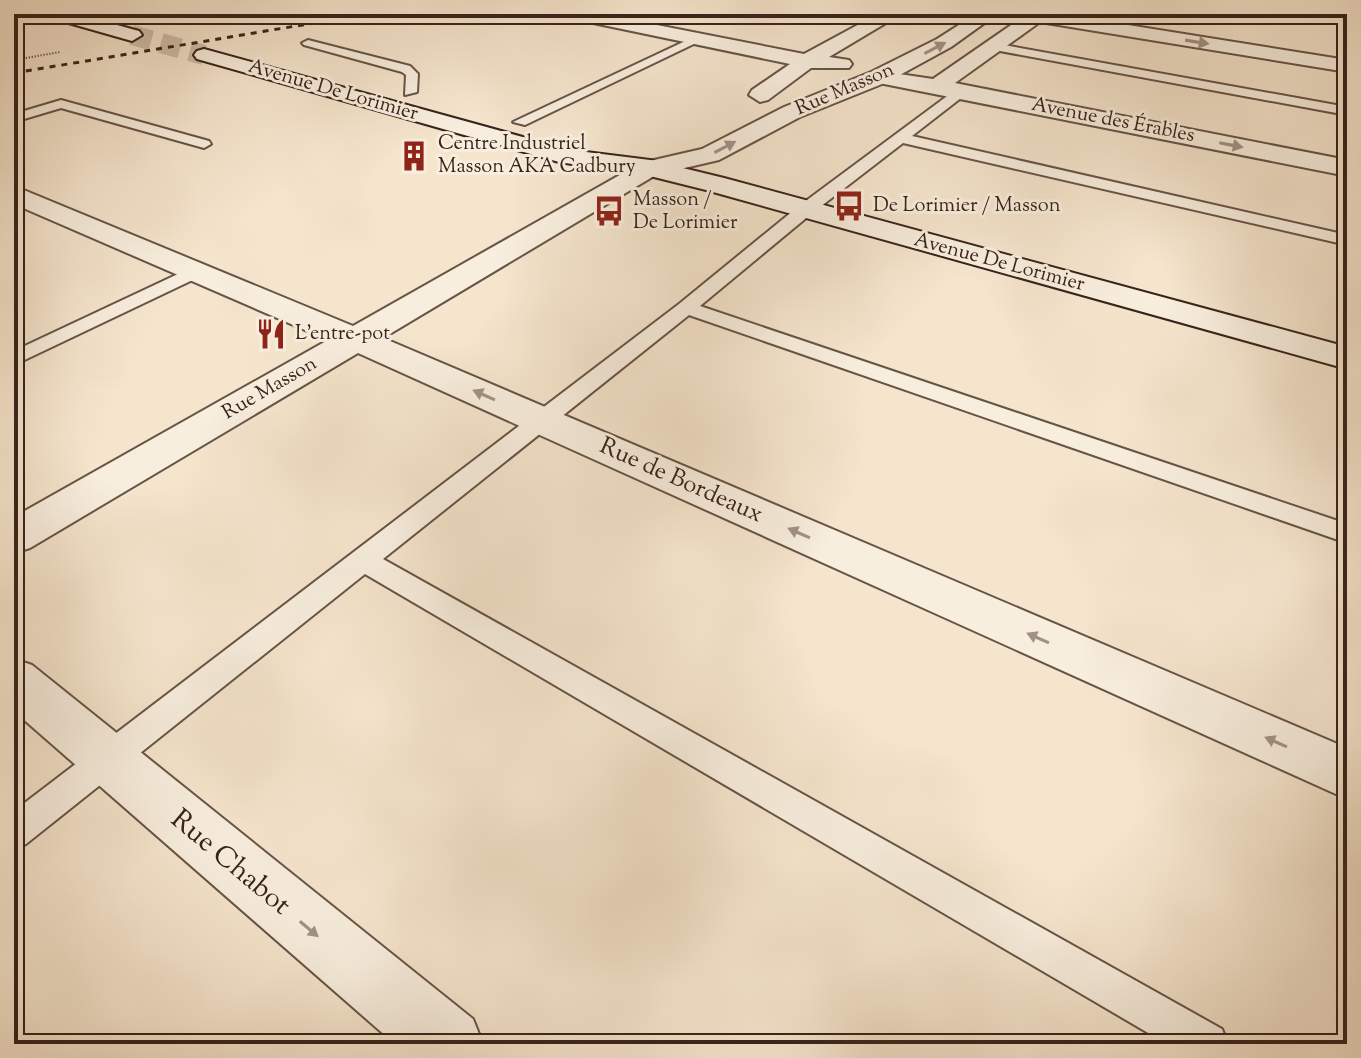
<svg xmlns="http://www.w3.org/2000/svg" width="1361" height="1058" font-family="'Sorts Mill Goudy',serif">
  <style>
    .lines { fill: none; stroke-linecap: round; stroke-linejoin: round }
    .secondary-tunnel { stroke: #cfbea9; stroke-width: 20; stroke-dasharray: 20 10; stroke-linecap: butt }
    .service-casing { stroke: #675347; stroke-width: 4 }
    .minor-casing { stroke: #675347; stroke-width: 4 }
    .tertiary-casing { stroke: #675347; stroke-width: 4 }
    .secondary-casing { stroke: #38221a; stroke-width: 4 }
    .path { stroke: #38221a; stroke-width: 2; stroke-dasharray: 1 2; stroke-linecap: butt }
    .service { fill: #f8eede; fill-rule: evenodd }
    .minor { fill: #f8eede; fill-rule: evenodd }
    .tertiary { fill: #f8eede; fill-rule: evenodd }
    .secondary { fill: #f8eede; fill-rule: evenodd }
    .rail { stroke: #38221a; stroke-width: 3; stroke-dasharray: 6 6; stroke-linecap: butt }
    .oneway { fill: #a29286 }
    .labels { text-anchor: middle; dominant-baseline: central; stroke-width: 6; stroke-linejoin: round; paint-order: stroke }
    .far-street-label { font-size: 20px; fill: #38221a; stroke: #f8eede }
    .far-poi-label { font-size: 20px; fill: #38221a; stroke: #f8eede; text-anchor: start }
    .street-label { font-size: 24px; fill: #38221a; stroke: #f8eede }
    .near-street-label { font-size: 28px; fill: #38221a; stroke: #f8eede }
  </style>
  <rect width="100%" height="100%" fill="#f5e5cd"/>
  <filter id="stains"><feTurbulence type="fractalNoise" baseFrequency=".0025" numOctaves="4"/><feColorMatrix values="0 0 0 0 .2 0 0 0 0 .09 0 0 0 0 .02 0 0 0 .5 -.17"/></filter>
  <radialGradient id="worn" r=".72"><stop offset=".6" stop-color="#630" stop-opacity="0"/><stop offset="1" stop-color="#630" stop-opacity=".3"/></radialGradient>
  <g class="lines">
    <path class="secondary-tunnel" d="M132,35L204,55"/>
    <g class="service-casing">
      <g id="service">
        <path d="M696,36L702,39L700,41L525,125L513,122Z"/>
        <path d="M308,40L410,66L418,74L417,92L405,95L406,75L402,72L304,45L302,43Z"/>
        <path d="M993,43L1347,107V115L989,49V45Z"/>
        <path d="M958,88L970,91L912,136L1347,235V245L903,143L811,214L700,306L1347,524V543L689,315L383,559L1222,1029L1228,1044H1167L365,574L26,844L14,848V811L679,304L799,206Z"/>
        <path d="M61,100L209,141L211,144L204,148L61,108L14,122V114Z"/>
        <path d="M195,266L204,272L201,276L14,365V351Z"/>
      </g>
    </g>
    <g class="minor-casing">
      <g id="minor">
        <path d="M565,14H601L804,54L878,14H901L829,57L849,60L852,64L849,68H811L768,100L760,102L749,95L752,90L790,64L574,19Z"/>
        <path d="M1027,14H1059L1347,60V72L1040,22L955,83L1347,160V176L879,83L868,77L879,71L933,79Z"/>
        <path d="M650,160L659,163L663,168L659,173L383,338L1347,748V799L358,353L30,548L14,553V517L328,340L14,204V186L353,326L641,163Z"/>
        <path d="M14,659L32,665L473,1019L483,1044H395L14,711Z"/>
      </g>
    </g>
    <g class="tertiary-casing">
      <path id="tertiary" d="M976,14H997L951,47L887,82L800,117L719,160L650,176L641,173L637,168L641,163L702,149L784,107L871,72L937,39Z"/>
    </g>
    <g class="secondary-casing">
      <g id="secondary">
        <path d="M48,14H77L139,31L142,35L132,41L51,18Z"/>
        <path d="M204,49L570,150L650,160L724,178L1347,347V369L706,190L650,176L559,162L197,59L194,55L197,51Z"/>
      </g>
    </g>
    <g class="path">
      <path d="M189,14L209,19"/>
      <path d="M162,18L187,24"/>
      <path d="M228,24L293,14"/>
      <path d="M14,60L60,52"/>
    </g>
    <use href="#service" class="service"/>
    <use href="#minor" class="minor"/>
    <use href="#tertiary" class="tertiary"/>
    <use href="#secondary" class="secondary"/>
    <path class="rail" d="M14,73L368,14"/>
  </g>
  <defs><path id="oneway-solid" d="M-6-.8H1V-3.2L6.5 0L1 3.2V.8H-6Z" transform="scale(2)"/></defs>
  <g class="oneway">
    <use href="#oneway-solid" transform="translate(1197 42) rotate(9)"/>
    <use href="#oneway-solid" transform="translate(935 48) rotate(-28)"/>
    <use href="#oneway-solid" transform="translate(1231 145) rotate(11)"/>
    <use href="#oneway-solid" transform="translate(725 147) rotate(-28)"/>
    <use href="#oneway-solid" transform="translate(484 395) rotate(-156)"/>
    <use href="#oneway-solid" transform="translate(799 533) rotate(-156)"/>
    <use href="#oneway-solid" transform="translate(1038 638) rotate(-156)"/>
    <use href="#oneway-solid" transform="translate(1276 742) rotate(-156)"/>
    <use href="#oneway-solid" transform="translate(309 929) rotate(40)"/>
  </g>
  <defs>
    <g id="building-bare" transform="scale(2.4)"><path d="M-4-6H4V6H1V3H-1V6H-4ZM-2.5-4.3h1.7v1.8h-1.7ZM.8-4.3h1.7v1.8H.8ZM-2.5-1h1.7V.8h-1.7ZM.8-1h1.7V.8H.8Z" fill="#8f2418" stroke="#f8eede" stroke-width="2.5" paint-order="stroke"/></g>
    <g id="bus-bare" transform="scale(2.4)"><path d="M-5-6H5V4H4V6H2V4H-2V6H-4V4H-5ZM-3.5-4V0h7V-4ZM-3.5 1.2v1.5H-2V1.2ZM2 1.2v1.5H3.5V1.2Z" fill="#8f2418" stroke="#f8eede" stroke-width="2.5" paint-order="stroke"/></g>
    <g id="restaurant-bare" transform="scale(2.4)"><path d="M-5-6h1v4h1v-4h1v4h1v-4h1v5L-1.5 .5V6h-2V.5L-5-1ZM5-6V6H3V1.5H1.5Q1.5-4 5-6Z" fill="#8f2418" stroke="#f8eede" stroke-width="2.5" paint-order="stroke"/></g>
  </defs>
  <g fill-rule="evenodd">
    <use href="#building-bare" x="414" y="156"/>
    <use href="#bus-bare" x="849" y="206"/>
    <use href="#bus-bare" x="609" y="211"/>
    <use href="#restaurant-bare" x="271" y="334"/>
  </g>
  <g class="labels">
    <g class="far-street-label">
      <text transform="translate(845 90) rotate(-23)">Rue Masson</text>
      <text transform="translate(333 91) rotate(16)">Avenue De Lorimier</text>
      <text transform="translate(1113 121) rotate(11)">Avenue des Érables</text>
      <text transform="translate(999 263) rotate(15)">Avenue De Lorimier</text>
      <text transform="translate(270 389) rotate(-30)">Rue Masson</text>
    </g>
    <g class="far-poi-label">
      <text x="438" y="144">Centre Industriel<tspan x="438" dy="23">Masson AKA Cadbury</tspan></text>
      <text x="633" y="200">Masson /<tspan x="633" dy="23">De Lorimier</tspan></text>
      <text x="873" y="206">De Lorimier / Masson</text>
      <text x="295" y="334">L'entre-pot</text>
    </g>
    <g class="street-label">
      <text transform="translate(681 481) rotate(24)">Rue de Bordeaux</text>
    </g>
    <g class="near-street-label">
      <text transform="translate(230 863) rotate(40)">Rue Chabot</text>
    </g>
  </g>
  <rect width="1361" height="1058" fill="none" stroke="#f5e5cd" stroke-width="48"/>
  <rect x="16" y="16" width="1329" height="1026" fill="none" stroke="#38221a" stroke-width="4"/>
  <rect x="24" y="24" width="1313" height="1010" fill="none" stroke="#38221a" stroke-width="2"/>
  <rect width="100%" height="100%" filter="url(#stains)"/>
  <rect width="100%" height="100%" fill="url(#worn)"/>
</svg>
